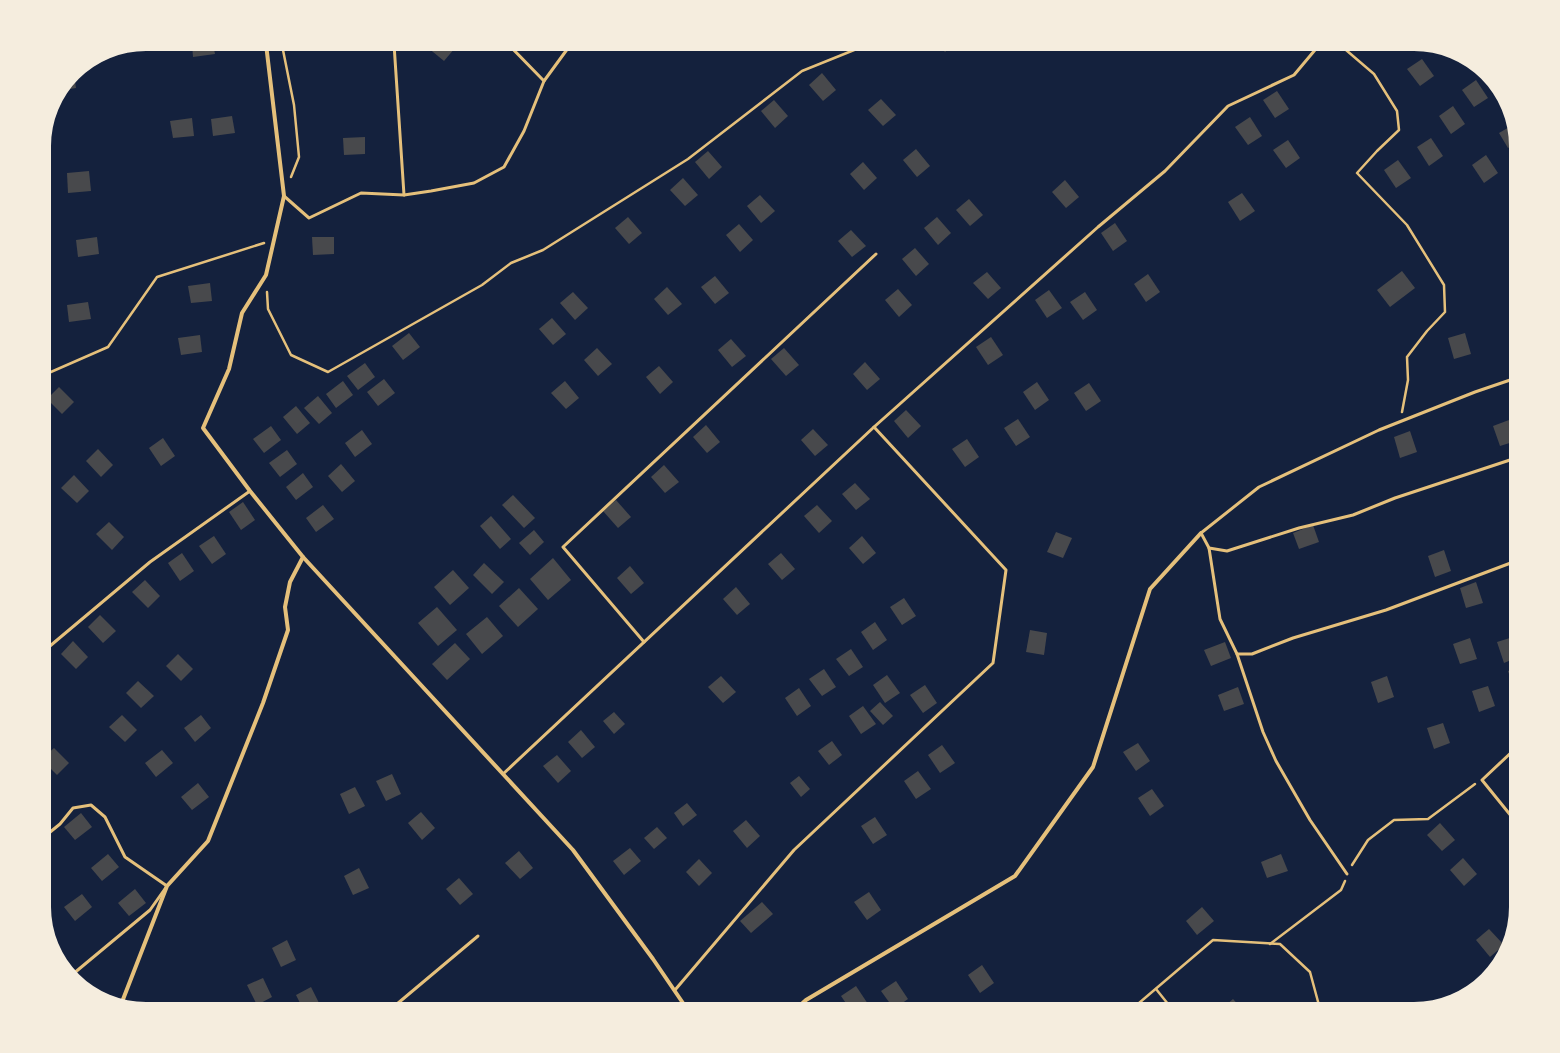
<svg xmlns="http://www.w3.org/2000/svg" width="1560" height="1053" font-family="Raleway,sans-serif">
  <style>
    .building { fill: #48494c }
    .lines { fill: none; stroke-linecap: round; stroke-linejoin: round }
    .path { stroke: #e5c07b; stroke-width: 2.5 }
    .service { stroke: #e5c07b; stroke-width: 3 }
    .minor { stroke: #e5c07b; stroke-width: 4 }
  </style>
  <rect width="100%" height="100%" fill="#14213d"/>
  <g class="building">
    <path d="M192,44H213L215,54L193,57Z"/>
    <path d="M429,44H450L455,48L444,61L427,47Z"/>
    <path d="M938,44H954L945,52Z"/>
    <path d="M1422,59L1434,76L1420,86L1407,69Z"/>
    <path d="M822,73L836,90L823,101L809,85Z"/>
    <path d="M74,74L76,88L63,90Z"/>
    <path d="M1476,80L1488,98L1474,107L1462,90Z"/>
    <path d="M1277,91L1289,109L1275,118L1263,100Z"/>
    <path d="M881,99L896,115L883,126L868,110Z"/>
    <path d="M774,100L788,116L775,128L761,111Z"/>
    <path d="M1453,106L1465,124L1451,134L1439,116Z"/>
    <path d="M232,116L235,133L213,136L211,119Z"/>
    <path d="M1250,117L1262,136L1248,145L1235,127Z"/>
    <path d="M192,118L194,136L173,138L170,121Z"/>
    <path d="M1511,126L1515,144L1508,148L1499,133Z"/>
    <path d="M365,137V154L344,155L343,138Z"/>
    <path d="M1431,138L1443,156L1429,166L1417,147Z"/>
    <path d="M1288,140L1300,158L1286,168L1273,150Z"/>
    <path d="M916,149L930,166L917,177L903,160Z"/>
    <path d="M708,151L722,167L709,179L695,162Z"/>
    <path d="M1486,155L1498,173L1484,183L1472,165Z"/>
    <path d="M1398,160L1411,178L1396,188L1384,170Z"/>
    <path d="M863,162L877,178L864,190L850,174Z"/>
    <path d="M89,171L91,191L68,193L67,173Z"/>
    <path d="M683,178L698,195L685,206L670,190Z"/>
    <path d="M1065,180L1079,197L1066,208L1052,192Z"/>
    <path d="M1242,193L1255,211L1240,221L1228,202Z"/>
    <path d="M760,195L775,211L761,223L747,206Z"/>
    <path d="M969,199L983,215L970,226L956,210Z"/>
    <path d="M628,217L642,233L629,244L615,228Z"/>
    <path d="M937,217L951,233L938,245L924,228Z"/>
    <path d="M1115,223L1127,241L1113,251L1101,233Z"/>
    <path d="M739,224L753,240L740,252L726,235Z"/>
    <path d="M851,230L866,246L852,257L838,241Z"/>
    <path d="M97,237L99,254L78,257L76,240Z"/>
    <path d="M312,237H334V254L313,255Z"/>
    <path d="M915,248L929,264L916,276L902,259Z"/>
    <path d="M1402,271L1415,288L1390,307L1377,290Z"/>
    <path d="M987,272L1001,288L988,299L973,283Z"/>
    <path d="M1148,274L1160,292L1146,302L1134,284Z"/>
    <path d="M715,276L729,293L715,304L701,287Z"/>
    <path d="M210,283L212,301L191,303L188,286Z"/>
    <path d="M667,287L682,304L668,315L654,299Z"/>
    <path d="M898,289L912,305L899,317L885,300Z"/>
    <path d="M1049,290L1062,308L1047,318L1035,300Z"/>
    <path d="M573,292L588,308L575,320L560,303Z"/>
    <path d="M1085,292L1097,310L1083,320L1070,302Z"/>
    <path d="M88,302L91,319L69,322L67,305Z"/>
    <path d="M552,318L566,334L553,345L539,329Z"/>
    <path d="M409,333L420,347L403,360L392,346Z"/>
    <path d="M1465,333L1471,354L1454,359L1448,338Z"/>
    <path d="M200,335L202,352L181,355L178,338Z"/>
    <path d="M991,337L1003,355L988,365L976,347Z"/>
    <path d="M731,339L746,356L732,367L718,350Z"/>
    <path d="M597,348L612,364L598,376L584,360Z"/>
    <path d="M784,348L799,365L786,376L771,359Z"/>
    <path d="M865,362L880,379L867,390L853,374Z"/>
    <path d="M365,363L375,377L358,390L347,376Z"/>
    <path d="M659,366L673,382L660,394L646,377Z"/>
    <path d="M384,379L395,393L378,406L367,392Z"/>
    <path d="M343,381L353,395L336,408L326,394Z"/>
    <path d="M565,381L579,398L566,409L551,393Z"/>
    <path d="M1037,382L1049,400L1035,410L1023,392Z"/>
    <path d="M1089,383L1101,401L1086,411L1074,393Z"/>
    <path d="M59,387L74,402L62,414L47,399Z"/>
    <path d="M318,396L332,413L319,424L304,408Z"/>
    <path d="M296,406L310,423L297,434L283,417Z"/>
    <path d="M906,410L921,426L908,438L894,421Z"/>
    <path d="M1018,419L1030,437L1016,446L1004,428Z"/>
    <path d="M1509,420L1516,441L1500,446L1493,426Z"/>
    <path d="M706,425L720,442L707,453L693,437Z"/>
    <path d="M271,426L281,440L264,453L253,439Z"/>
    <path d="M813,429L828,445L815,456L801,440Z"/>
    <path d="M362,430L372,444L355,457L345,443Z"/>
    <path d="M1410,431L1417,452L1400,458L1394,437Z"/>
    <path d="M163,438L175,456L161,466L149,448Z"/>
    <path d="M967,439L979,457L965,467L952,449Z"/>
    <path d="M98,449L113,465L101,477L86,461Z"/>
    <path d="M287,450L297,464L280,477L269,463Z"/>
    <path d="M341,464L355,481L342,492L328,476Z"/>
    <path d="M664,465L679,482L665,493L651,477Z"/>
    <path d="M303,473L313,487L296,500L286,487Z"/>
    <path d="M74,475L89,491L77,503L61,488Z"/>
    <path d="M855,483L870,499L856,510L842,494Z"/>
    <path d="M513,495L535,518L524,528L502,505Z"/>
    <path d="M616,500L631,517L618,528L603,511Z"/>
    <path d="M243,502L255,520L241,530L229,512Z"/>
    <path d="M323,505L334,519L316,532L306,518Z"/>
    <path d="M817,505L832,521L819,533L804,516Z"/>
    <path d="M491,516L511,539L500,549L480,526Z"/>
    <path d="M109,522L124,537L112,550L96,534Z"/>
    <path d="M1313,525L1319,542L1299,549L1293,533Z"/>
    <path d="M534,530L544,542L530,555L519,543Z"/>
    <path d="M1056,532L1072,538L1063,558L1047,552Z"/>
    <path d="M214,536L226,554L212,564L199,546Z"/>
    <path d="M862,536L876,553L863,564L849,548Z"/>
    <path d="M1444,550L1451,571L1435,577L1428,556Z"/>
    <path d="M182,553L194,571L180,581L168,563Z"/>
    <path d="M781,553L795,569L782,580L768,564Z"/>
    <path d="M553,558L571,580L548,600L530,579Z"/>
    <path d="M484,563L504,582L492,594L473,575Z"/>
    <path d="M630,566L644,583L631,594L617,578Z"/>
    <path d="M453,570L469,588L450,605L434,587Z"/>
    <path d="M145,580L160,596L148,608L132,592Z"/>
    <path d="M1476,582L1483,603L1466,608L1460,588Z"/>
    <path d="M736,587L750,604L737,615L723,599Z"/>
    <path d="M519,588L538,609L518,627L499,606Z"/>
    <path d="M904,598L916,616L902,625L890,607Z"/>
    <path d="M437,607L457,630L438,646L418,623Z"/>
    <path d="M100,615L116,631L103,643L88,627Z"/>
    <path d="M487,617L503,636L482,654L466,634Z"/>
    <path d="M875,622L887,640L873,650L861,632Z"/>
    <path d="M1030,630L1047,633L1044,655L1026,652Z"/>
    <path d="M1513,637L1516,645V658L1504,663L1497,642Z"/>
    <path d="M1470,638L1477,659L1460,664L1453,644Z"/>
    <path d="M73,641L88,657L76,669L61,654Z"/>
    <path d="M1225,642L1231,658L1211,666L1204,650Z"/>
    <path d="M455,643L470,659L447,680L432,664Z"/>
    <path d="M851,649L863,667L849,676L836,659Z"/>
    <path d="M178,654L193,669L181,681L166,666Z"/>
    <path d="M1516,668V694L1508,671Z"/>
    <path d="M824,669L836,687L822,696L809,679Z"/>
    <path d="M887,675L900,693L885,703L873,685Z"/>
    <path d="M721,676L736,692L723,703L708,687Z"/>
    <path d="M1387,676L1394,697L1378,703L1371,682Z"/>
    <path d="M138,681L154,696L141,708L126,693Z"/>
    <path d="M925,685L937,703L923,713L910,695Z"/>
    <path d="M1488,686L1495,706L1479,712L1472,691Z"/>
    <path d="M1238,687L1244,704L1224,711L1218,695Z"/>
    <path d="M799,688L811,706L797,716L785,698Z"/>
    <path d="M880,702L893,716L883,725L870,711Z"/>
    <path d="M863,706L876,724L861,734L849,716Z"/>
    <path d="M614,712L625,724L614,734L603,721Z"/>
    <path d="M122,715L137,730L125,742L109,727Z"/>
    <path d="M201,715L211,728L195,742L184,728Z"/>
    <path d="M1443,723L1450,743L1434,749L1427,728Z"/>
    <path d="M581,730L595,747L582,758L568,742Z"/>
    <path d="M832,741L842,755L829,765L818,751Z"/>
    <path d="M1138,743L1150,761L1136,771L1123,752Z"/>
    <path d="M942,745L955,763L940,773L928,755Z"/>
    <path d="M54,748L69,763L57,775L44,762V757Z"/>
    <path d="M162,750L173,763L156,777L145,763Z"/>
    <path d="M557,755L571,771L558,783L543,766Z"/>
    <path d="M918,771L931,789L916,799L904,781Z"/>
    <path d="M392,774L401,794L386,801L376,781Z"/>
    <path d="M799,776L810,789L801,797L790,783Z"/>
    <path d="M198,783L209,797L192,810L181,797Z"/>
    <path d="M355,787L365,806L349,814L340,794Z"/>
    <path d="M1152,789L1164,806L1150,816L1138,798Z"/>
    <path d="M687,803L697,815L683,826L674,813Z"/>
    <path d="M421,812L435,828L422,840L408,823Z"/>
    <path d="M81,813L92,827L75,840L64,827Z"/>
    <path d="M875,817L887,835L873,844L861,826Z"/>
    <path d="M746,820L760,836L747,848L733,831Z"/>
    <path d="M1440,823L1455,840L1442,851L1427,835Z"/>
    <path d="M657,827L667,838L654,849L644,838Z"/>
    <path d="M630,848L641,861L624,875L613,861Z"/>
    <path d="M519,851L533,868L520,879L505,863Z"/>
    <path d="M108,854L119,867L102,881L91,868Z"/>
    <path d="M1281,854L1288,871L1267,878L1261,862Z"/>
    <path d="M1463,858L1477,874L1464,886L1450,870Z"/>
    <path d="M699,859L712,873L699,886L686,872Z"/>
    <path d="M359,868L369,888L353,895L344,876Z"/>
    <path d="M459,878L473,894L460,905L446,889Z"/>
    <path d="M135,889L146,903L129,916L118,903Z"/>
    <path d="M869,892L881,910L867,920L854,902Z"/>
    <path d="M82,894L92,907L75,921L64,907Z"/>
    <path d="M762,902L773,914L751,933L740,921Z"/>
    <path d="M1202,907L1214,921L1197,935L1186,921Z"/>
    <path d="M1489,929L1504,945L1490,957L1476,940Z"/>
    <path d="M287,940L296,960L281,967L272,948Z"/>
    <path d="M982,965L994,983L980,993L968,975Z"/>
    <path d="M263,978L272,997L257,1005L247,985Z"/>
    <path d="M896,981L908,999L894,1009L881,991Z"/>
    <path d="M856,986L868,1004L860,1009H850L841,996Z"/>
    <path d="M311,987L321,1007L317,1009H303L296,995Z"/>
    <path d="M1233,999L1242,1009H1221L1225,1006Z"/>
  </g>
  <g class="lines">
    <g class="path">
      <path d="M283,44V50L294,105L299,157L291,177"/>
      <path d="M1339,44L1374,74L1397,111L1399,130L1377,151L1357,173L1407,225L1444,285L1445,312L1427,331L1407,357L1408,380L1402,412"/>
      <path d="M267,292L268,309L291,355L328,372L482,285L511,263L543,250L688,159L802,71L869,44"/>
      <path d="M44,375L108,347L157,277L264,243"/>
      <path d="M1352,865L1368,840L1394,820L1428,819L1475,784"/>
      <path d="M1270,944L1341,890L1345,881"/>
      <path d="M1156,989L1172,1009"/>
      <path d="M1132,1009L1213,940L1280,944L1310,972L1320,1009"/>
    </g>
    <g class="service">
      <path d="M394,44L404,195"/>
      <path d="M508,44L544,81"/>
      <path d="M284,196L309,218L361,193L404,195L431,191L474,183L504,167L524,131L544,81L571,44"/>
      <path d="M1209,548L1227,551L1299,528L1353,515L1395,498L1516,458"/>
      <path d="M644,642L563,547L876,254"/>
      <path d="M44,651L150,562L250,491"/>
      <path d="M1237,654H1252L1293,638L1386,610L1516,561"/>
      <path d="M1516,748L1482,780L1516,822"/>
      <path d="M503,774L874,427L1098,227L1165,171L1228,106L1294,75L1320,44"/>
      <path d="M44,837L60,824L73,808L91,805L105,817L125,857L167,886L150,910L73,974"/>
      <path d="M1347,874L1310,820L1276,761L1263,732L1237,654L1220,619L1209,548L1201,533L1259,487L1379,430L1475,392L1516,378"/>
      <path d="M675,990L794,850L993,663L1006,570L874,427"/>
      <path d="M391,1009L478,936"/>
    </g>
    <g class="minor">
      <path d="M266,44L284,196L266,275L242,313L229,369L203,428L250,491L303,557L573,850L653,959L687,1009"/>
      <path d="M122,1002L167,886L208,841L263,703L288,630L285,607L290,582L303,557"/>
      <path d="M796,1009L806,1000L1015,876L1093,767L1150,589L1201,533"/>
    </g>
  </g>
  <path d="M0 0H1560V1053H0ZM146 51H1414A95 95 0 0 1 1509 146V907A95 95 0 0 1 1414 1002H146A95 95 0 0 1 51 907V146A95 95 0 0 1 146 51Z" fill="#f5edde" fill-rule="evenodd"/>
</svg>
